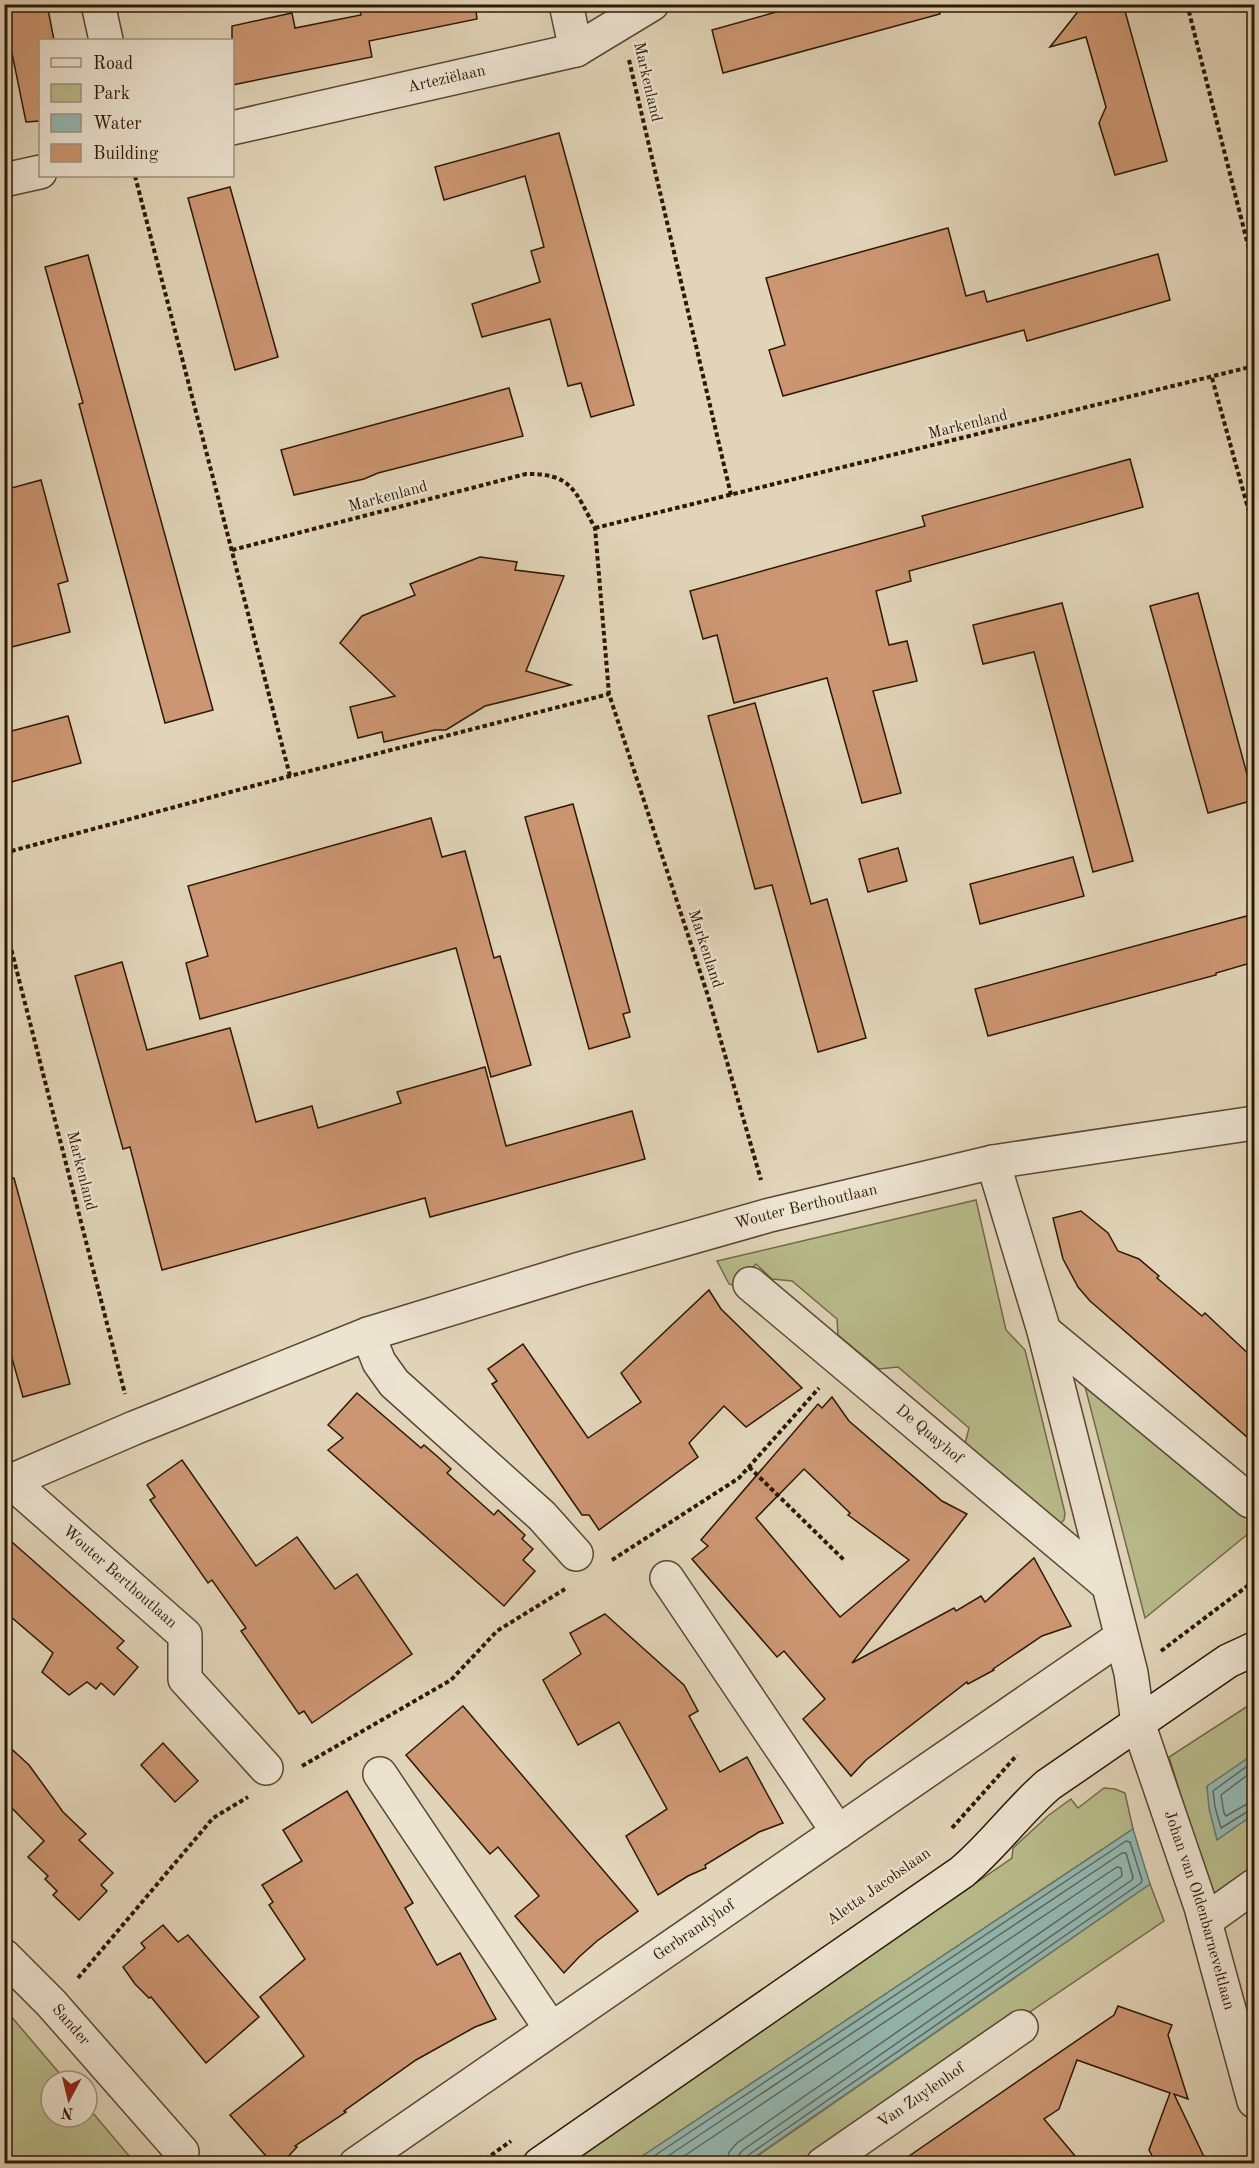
<svg xmlns="http://www.w3.org/2000/svg" width="1259" height="2168" font-family="'Old Standard TT',serif">
  <style>
    .green { fill: #b8bb8b; stroke: #736a47; stroke-width: 1.5 }
    .water { fill: #94b8b2; stroke: #6b786c; stroke-width: 1.5 }
    .lines { fill: none; stroke-linecap: round; stroke-linejoin: round }
    .shore { stroke: #61685a; stroke-width: 1.5 }
    .building { fill: #cc9672; stroke: #2e1803; stroke-width: 1.5; fill-rule: evenodd }
    .street-casing { stroke: #5b4730; stroke-width: 36 }
    .secondary-casing { stroke: #2e1803; stroke-width: 36 }
    .path { stroke: #2e1803; stroke-width: 4; stroke-dasharray: 4.5 3; stroke-linecap: butt }
    .street { stroke: #ece3d1; stroke-width: 33 }
    .secondary { stroke: #ece3d1; stroke-width: 33 }
    .labels { text-anchor: middle; dominant-baseline: central; stroke-width: 4.5; stroke-linejoin: round; paint-order: stroke }
    .street-label { font-size: 16px; fill: #2e1803; stroke: #ece3d1 }
  </style>
  <rect width="100%" height="100%" fill="#e1d4b8"/>
  <filter id="stains"><feTurbulence type="fractalNoise" baseFrequency=".00333" numOctaves="4"/><feColorMatrix values="0 0 0 0 .2 0 0 0 0 .09 0 0 0 0 .02 0 0 0 .5 -.17"/></filter>
  <radialGradient id="worn" r=".72"><stop offset=".6" stop-color="#630" stop-opacity="0"/><stop offset="1" stop-color="#630" stop-opacity=".3"/></radialGradient>
  <g class="green">
    <path d="M976,1200L1006,1330L1025,1350L1065,1513L1064,1520L1060,1524L965,1444L969,1428L898,1367L879,1369L838,1335L837,1319L792,1281L772,1279L756,1264L735,1286L729,1284L717,1261Z"/>
    <path d="M1082,1375L1254,1514V1529L1145,1618Z"/>
    <path d="M1254,1702V1754L1207,1787L1217,1839L1254,1814V1876L1213,1905L1208,1882L1169,1757Z"/>
    <path d="M1104,1788L1115,1789L1125,1793L1133,1829L632,2163L567,2164L1012,1858L1013,1848L1049,1815L1071,1799L1078,1808Z"/>
    <path d="M1150,1884L1164,1921L807,2163L746,2164Z"/>
    <path d="M4,2008L66,2081H51V2117H87V2106L135,2163H5Z"/>
  </g>
  <g class="water">
    <path d="M1254,1754V1814L1217,1840L1209,1808L1207,1786Z"/>
    <path d="M1133,1829L1150,1884L746,2163H632Z"/>
  </g>
  <g class="lines">
    <g class="shore">
      <path d="M1254,1761L1213,1791L1215,1807L1221,1828L1250,1810H1254"/>
      <path d="M1254,1770L1221,1795L1224,1813L1226,1816L1247,1804L1254,1802"/>
      <path d="M642,2164L1126,1841L1130,1842L1142,1880L1141,1883L747,2156L744,2164"/>
      <path d="M656,2164L1122,1853H1126L1133,1877L1132,1880L743,2150L738,2156L736,2164"/>
      <path d="M672,2164L1117,1867L1121,1868L1122,1876L737,2143L729,2152L727,2164"/>
    </g>
  </g>
  <g class="building">
    <path d="M4,4H47L54,40H40V121L26,122L4,14Z"/>
    <path d="M359,4H475L477,19L369,41L372,57L232,85V26L292,13L295,28L361,15Z"/>
    <path d="M805,4H939L940,14L723,73L712,30Z"/>
    <path d="M1084,4H1123L1167,161L1115,175L1099,123L1106,107L1086,37L1050,47Z"/>
    <path d="M559,133L634,405L591,417L581,383L568,386L550,319L482,337L472,304L540,282L531,251L544,247L525,176L444,200L435,167Z"/>
    <path d="M230,187L278,357L235,370L188,198Z"/>
    <path d="M948,228L966,296L984,291L987,302L1158,254L1170,300L1027,341L1024,330L783,396L769,350L785,345L766,278Z"/>
    <path d="M88,255L213,710L165,723L79,404L83,403L45,267Z"/>
    <path d="M509,388L523,436L378,473L364,479L294,495L281,450Z"/>
    <path d="M1130,459L1143,507L909,571L911,581L876,591L889,645L907,641L917,681L873,691L901,793L862,803L827,678L734,703L717,635L703,639L690,591L925,526L922,516Z"/>
    <path d="M41,480L68,581L58,584L70,632L4,649V490Z"/>
    <path d="M480,557L517,562L515,570L564,576L526,671L571,685L485,706L446,730H435L384,742L382,732L358,738L350,707L395,696L340,643L362,616L415,595L410,584Z"/>
    <path d="M1198,593L1254,800L1208,813L1150,606Z"/>
    <path d="M1062,603L1133,861L1093,872L1034,652L983,664L973,625Z"/>
    <path d="M755,703L811,904L827,899L866,1038L818,1052L772,885L755,889L708,716Z"/>
    <path d="M68,716L81,763L4,784V733Z"/>
    <path d="M573,804L630,1012L623,1014L630,1037L589,1049L525,817Z"/>
    <path d="M431,818L442,857L465,851L494,958L500,956L531,1065L491,1077L456,948L200,1019L186,963L208,956L188,886Z"/>
    <path d="M898,848L907,881L868,892L859,859Z"/>
    <path d="M1073,857L1084,896L980,924L970,884Z"/>
    <path d="M1254,914V962L1216,973V975L988,1036L975,989Z"/>
    <path d="M122,962L147,1050L230,1028L256,1122L312,1106L318,1128L401,1103L397,1092L485,1067L506,1146L632,1111L645,1159L430,1217L425,1198L162,1270L130,1147L123,1149L75,976Z"/>
    <path d="M14,1178L70,1384L23,1397L4,1330V1179Z"/>
    <path d="M1081,1211L1108,1233L1118,1251L1139,1259L1159,1276L1157,1278L1202,1316L1205,1313L1254,1359V1443L1090,1301L1078,1287L1063,1259L1053,1218Z"/>
    <path d="M709,1290L721,1309L802,1388L746,1427L724,1406L689,1443L698,1457L599,1530L589,1515H582L539,1453L492,1384L497,1381L488,1369L523,1344L588,1438L641,1402L621,1373Z"/>
    <path d="M357,1393L421,1448L424,1445L438,1457L451,1469L447,1473L494,1515L498,1510L525,1535L522,1539L533,1549L523,1560L535,1571L504,1606L328,1450L343,1438L328,1425Z"/>
    <path d="M832,1397L849,1421L942,1501L967,1514L852,1663L954,1608L956,1611L981,1596L985,1602L1034,1558L1071,1626L1042,1636L993,1669L994,1670L968,1684L967,1682L866,1760L851,1776L803,1719L825,1699L784,1651L777,1657L692,1559L708,1546L701,1540L818,1404L822,1408ZM804,1469L850,1513L848,1515L909,1560L840,1617L756,1518Z"/>
    <path d="M182,1460L256,1566L297,1537L335,1589L357,1574L412,1654L312,1723L304,1711L299,1714L241,1631L246,1628L212,1580L208,1583L150,1500L155,1497L147,1485Z"/>
    <path d="M4,1535L124,1641L117,1648L138,1667L114,1695L101,1683L96,1689L87,1682L69,1695L42,1672L53,1653L4,1611Z"/>
    <path d="M605,1614L684,1685L698,1711L689,1716L720,1772L747,1757L783,1823L759,1832L705,1865L706,1868L688,1876L658,1895L626,1836L667,1809L619,1722L578,1745L543,1680L581,1654L570,1633Z"/>
    <path d="M463,1706L638,1911L597,1941L579,1957L564,1973L515,1916L539,1896L498,1847L490,1854L406,1755Z"/>
    <path d="M4,1742L29,1765L63,1812L86,1834L79,1840L113,1873L101,1885L107,1891L79,1920L53,1895L57,1891L45,1879L48,1876L28,1857L44,1841L4,1800Z"/>
    <path d="M163,1743L198,1781L175,1802L141,1765Z"/>
    <path d="M347,1791L413,1903L405,1908L437,1965L460,1953L496,2019L475,2027L416,2060L344,2111L346,2112L295,2146L297,2147L282,2163H272L230,2115L304,2056L260,1997L305,1959L269,1905L273,1902L262,1885L302,1861L283,1830Z"/>
    <path d="M163,1925L178,1942L188,1935L259,2017L206,2063L151,1997L149,1998L135,1984L123,1967L145,1948L141,1943Z"/>
    <path d="M1118,2006L1172,2025L1168,2035L1188,2099L1174,2094L1207,2163H1156L1149,2150L1170,2093L1077,2060L1059,2109L1044,2119L1081,2163H899L1114,2015Z"/>
  </g>
  <g class="lines">
    <g class="street-casing">
      <g id="street">
        <path d="M98,4L106,40"/>
        <path d="M566,4L576,50"/>
        <path id="s1" d="M232,128L576,50L652,4"/>
        <path d="M4,180L40,172"/>
        <path id="s2" d="M993,1162L1044,1331L1131,1673L1138,1723L1201,1907L1254,2101"/>
        <path id="s3" d="M750,1284L1107,1584"/>
        <path d="M1044,1331L1250,1501"/>
        <path d="M368,1334L379,1362L394,1383L542,1516L576,1554"/>
        <path id="s4" d="M10,1481L185,1635V1679L266,1768"/>
        <path id="s5" d="M4,1484L134,1428L368,1334L580,1269L770,1215L993,1162L1254,1123"/>
        <path d="M667,1578L838,1832"/>
        <path d="M380,1774L551,2029"/>
        <path d="M1205,1921L1254,1886"/>
        <path id="s6" d="M4,1956L51,2003L182,2152"/>
        <path id="s7" d="M356,2164L1121,1637"/>
        <path id="s8" d="M823,2164L1021,2027"/>
      </g>
    </g>
    <g class="secondary-casing">
      <path id="secondary" d="M540,2164L962,1872C993,1846 1017,1812 1048,1785L1228,1661L1254,1649"/>
    </g>
    <g class="path">
      <path d="M1187,4L1254,269"/>
      <path d="M629,60L731,495"/>
      <path d="M135,176L290,776"/>
      <path d="M1212,378L1254,530"/>
      <path d="M595,528L1254,366"/>
      <path d="M232,550L526,474C572,473 575,491 595,528L609,694L708,996L761,1180"/>
      <path d="M4,853L290,776L609,694"/>
      <path d="M4,921L125,1394"/>
      <path d="M749,1467L844,1560"/>
      <path d="M612,1560L739,1478L819,1388"/>
      <path d="M1161,1651L1254,1581"/>
      <path d="M302,1766L451,1680L497,1631L565,1589"/>
      <path d="M952,1828L1017,1755"/>
      <path d="M78,1978L213,1818L248,1797"/>
      <path d="M479,2164L511,2141"/>
    </g>
    <use href="#street" class="street"/>
    <use href="#secondary" class="secondary"/>
  </g>
  <g class="labels">
    <g class="street-label">
      <text stroke="none"><textPath href="#s1" startOffset="220">Arteziëlaan</textPath></text>
      <text transform="translate(647 82) rotate(77)">Markenland</text>
      <text transform="translate(968 425) rotate(-14)">Markenland</text>
      <text transform="translate(388 497) rotate(-15)">Markenland</text>
      <text transform="translate(705 949) rotate(72)">Markenland</text>
      <text transform="translate(81 1171) rotate(76)">Markenland</text>
      <text stroke="none"><textPath href="#s5" startOffset="850">Wouter Berthoutlaan</textPath></text>
      <text stroke="none"><textPath href="#s3" startOffset="234">De Quayhof</textPath></text>
      <text stroke="none"><textPath href="#s4" startOffset="146">Wouter Berthoutlaan</textPath></text>
      <text transform="translate(879 1887) rotate(-35)">Aletta Jacobslaan</text>
      <text stroke="none"><textPath href="#s2" startOffset="777">Johan van Oldenbarneveltlaan</textPath></text>
      <text stroke="none"><textPath href="#s7" startOffset="411">Gerbrandyhof</textPath></text>
      <text stroke="none"><textPath href="#s6" startOffset="96">Sander</textPath></text>
      <text stroke="none"><textPath href="#s8" startOffset="120">Van Zuylenhof</textPath></text>
    </g>
  </g>
  <rect width="1259" height="2168" fill="none" stroke="#e1d4b8" stroke-width="24"/>
  <rect x="6" y="6" width="1247" height="2156" fill="none" stroke="#2e1803" stroke-width="3"/>
  <rect x="12" y="12" width="1235" height="2144" fill="none" stroke="#2e1803" stroke-width="1.5"/>
  <rect x="39" y="39" width="195" height="138" fill="#ece3d1" stroke="#a0927f" stroke-width="1.5"/>
  <rect x="51" y="58" width="30" height="9" fill="#ece3d1" stroke="#a0927f" stroke-width="1.5"/>
  <text x="93" y="69" font-size="18" fill="#2e1803">Road</text>
  <rect x="51" y="84" width="30" height="18" fill="#b8bb8b" stroke="#a0927f" stroke-width="1.5"/>
  <text x="93" y="99" font-size="18" fill="#2e1803">Park</text>
  <rect x="51" y="114" width="30" height="18" fill="#94b8b2" stroke="#a0927f" stroke-width="1.5"/>
  <text x="93" y="129" font-size="18" fill="#2e1803">Water</text>
  <rect x="51" y="144" width="30" height="18" fill="#cc9672" stroke="#a0927f" stroke-width="1.5"/>
  <text x="93" y="159" font-size="18" fill="#2e1803">Building</text>
  <g transform="translate(69 2099) rotate(187)"><circle r="28" fill="#ece3d1" stroke="#a0927f" stroke-width="1.5"/>
  <path d="M0-4.5L10 22L0 15L-10 22Z" fill="#8f2418"/>
  <text y="-9" font-size="16" font-weight="bold" text-anchor="middle" fill="#2e1803">N</text>
  </g>
  <rect width="100%" height="100%" filter="url(#stains)"/>
  <rect width="100%" height="100%" fill="url(#worn)"/>
</svg>
